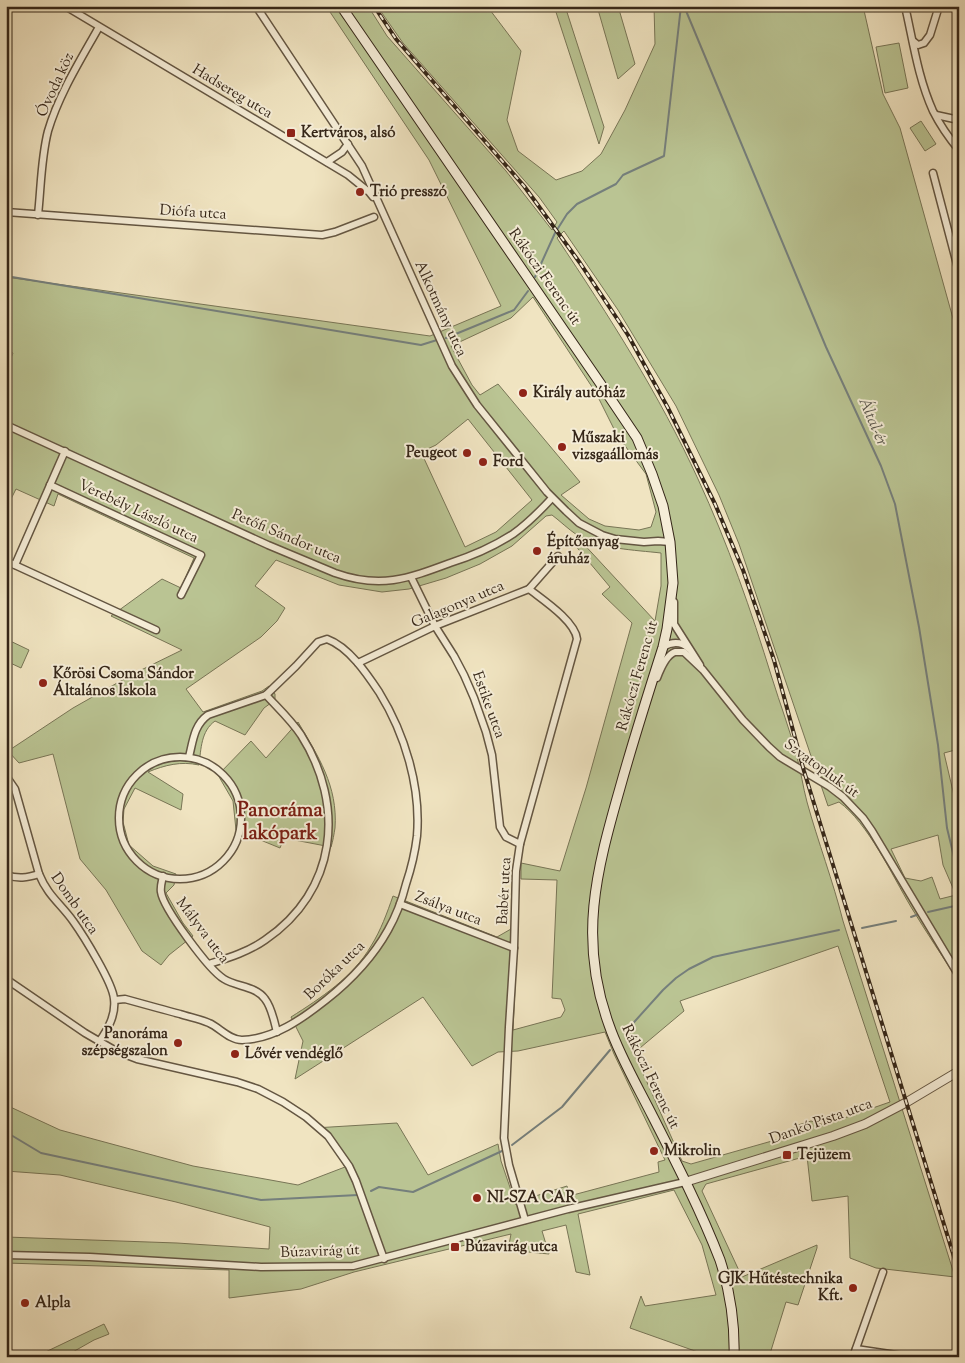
<svg xmlns="http://www.w3.org/2000/svg" width="965" height="1363" font-family="'Sorts Mill Goudy',serif">
  <style>
    .green { fill: #bac493; stroke: #787556; fill-rule: evenodd }
    .lines { fill: none; stroke-linecap: round; stroke-linejoin: round }
    .stream { stroke: #757f7c; stroke-width: 2 }
    .minor-casing { stroke: #645642; stroke-width: 9 }
    .tertiary-casing { stroke: #645642; stroke-width: 10 }
    .secondary-casing { stroke: #352618; stroke-width: 11 }
    .minor { stroke: #f5edd7; stroke-width: 6 }
    .tertiary { stroke: #f5edd7; stroke-width: 8 }
    .secondary { stroke: #f5edd7; stroke-width: 9 }
    .rail-casing { stroke: #352618; stroke-width: 4 }
    .rail { stroke: #f5edd7; stroke-width: 2; stroke-dasharray: 5.5; stroke-linecap: butt }
    .poi-dot { fill: #8f2418; stroke: #f5edd7; stroke-width: 2 }
    .labels { text-anchor: middle; dominant-baseline: central; stroke-width: 4; stroke-linejoin: round; paint-order: stroke }
    .street-label { font-size: 15px; fill: #352618; stroke: #f5edd7 }
    .poi-label { font-size: 15px; font-weight: bold; fill: #352618; stroke: #f5edd7; text-anchor: start }
    .water-label { font-size: 16px; font-style: italic; fill: #55534a; stroke: #f5edd7 }
    .district-label { font-size: 20px; font-weight: bold; fill: #7a1f14; stroke: #f5edd7 }
  </style>
  <rect width="100%" height="100%" fill="#f0e4c1"/>
  <filter id="stains"><feTurbulence type="fractalNoise" baseFrequency=".004" numOctaves="4"/><feColorMatrix values="0 0 0 0 .2 0 0 0 0 .09 0 0 0 0 .02 0 0 0 .5 -.17"/></filter>
  <radialGradient id="worn" r=".72"><stop offset=".6" stop-color="#630" stop-opacity="0"/><stop offset="1" stop-color="#630" stop-opacity=".3"/></radialGradient>
  <g class="green">
    <path d="M326,6H368L387,36L506,171L552,230L557,222L539,197L403,43L377,6H487L521,51L507,120L518,151L556,180L582,171L601,154L625,110L655,44L654,6H850L851,10L863,6L883,94L900,128L959,340V749L944,753L959,817V982C943,957 926,932 911,907C892,875 868,823 839,802L828,806L739,544L719,495L676,406L618,310L564,231L557,238C609,316 659,394 698,479C728,544 751,610 772,678C780,704 790,730 797,757C801,772 803,787 807,802C818,842 833,881 843,921L955,1277L876,1268L850,1258L848,1196L812,1201L807,1156L706,1184L702,1191L742,1277L817,1245V1248L798,1305L786,1302L769,1357H712L630,1328L641,1296L645,1306L716,1295L702,1245L674,1190L578,1214L590,1275L576,1272L566,1225L542,1231L549,1254L508,1250L511,1234L354,1272L301,1289L229,1298V1270L6,1263V1237L177,1243L269,1249L270,1227L176,1202L60,1175L6,1171V1105L60,1130L193,1166L298,1185L345,1167L327,1139L314,1128L397,1123L428,1175L498,1144L501,1161L516,1205L523,1200L567,1186L569,1194L573,1195L659,1172L658,1162L665,1160L614,1054L605,1032L518,1051L498,1052L472,1066L423,997L295,1079L303,1041L291,1017C321,998 353,977 371,946C381,930 387,913 393,896L497,937L518,925L513,1030L561,1017L565,1010L561,999L552,998L557,880L521,879V863L560,871L586,788L632,623L602,594L610,587L574,544L579,539L655,621L661,586V553C635,550 599,549 577,535C568,529 560,521 552,515L546,516L512,546L480,564L446,578L409,589L382,592L339,585L276,560L255,586L285,608L277,621L261,637L186,689L203,712L262,691L269,686L275,694V700L264,708L245,735L215,721C201,731 201,749 199,765C181,761 165,765 148,772L183,794L181,810L135,788L124,809L123,822L129,845L153,866L176,874L174,885L166,893L183,923L193,936L169,955L161,965L142,951L106,890L80,859L53,754L19,763L8,751L73,708L133,674L182,650L111,616L162,579L181,588L194,558L58,494L54,506L16,489L6,509V370L13,353L6,349V277L430,336L501,306L429,160ZM533,297L596,393L617,435L646,474L656,512L651,527L639,530L605,526L589,519L561,495L580,482L498,384L480,395L472,385L451,346L511,318ZM468,419L532,500L496,532L465,547L421,452L436,445ZM938,835L943,865L956,895L940,899L932,877L921,881L905,878L891,849ZM838,946L890,1102L824,1125L811,1121L798,1125L779,1139L691,1164L682,1161L634,1053L684,1011L680,1001Z"/>
    <path d="M554,6H565L604,127L599,144Z"/>
    <path d="M597,6H618L635,64L618,79Z"/>
    <path d="M899,43L908,88L885,93L876,47Z"/>
    <path d="M921,121L936,144L925,151L910,128Z"/>
    <path d="M6,639L29,650L21,668L6,661Z"/>
    <path d="M298,722C318,756 338,786 335,828C334,834 333,841 331,847L284,838L280,848L236,830L233,801L218,775L251,741L266,758Z"/>
    <path d="M104,1324L109,1334L94,1340L71,1353L70,1357H35Z"/>
  </g>
  <g class="lines">
    <g class="stream">
      <path d="M684,6L826,347L881,466L895,504L919,627L938,745L947,828L954,857L959,871"/>
      <path d="M6,276L421,345L437,340"/>
      <path d="M535,277L555,233L567,214L577,204L616,184L623,175L664,156L681,6"/>
      <path d="M446,338L514,310L528,291"/>
      <path d="M928,912L959,905"/>
      <path d="M911,917L919,914"/>
      <path d="M862,928L896,921"/>
      <path d="M627,1030L663,990L676,978L689,969L713,957L839,930"/>
      <path d="M6,1132L41,1153L261,1200L358,1195"/>
      <path d="M512,1145L562,1107L610,1050"/>
      <path d="M371,1191L379,1187L413,1192L502,1151"/>
    </g>
    <g class="minor-casing">
      <g id="minor">
        <path d="M65,6L348,175L369,192L373,197"/>
        <path d="M256,6L362,166L452,366L477,405L547,492L566,511L579,523L602,535L615,539L644,542L658,541L670,542"/>
        <path d="M905,6C913,41 918,78 933,111C940,125 949,138 959,150"/>
        <path d="M913,41L918,45L924,43L930,35L939,6"/>
        <path d="M936,115L959,120"/>
        <path d="M327,162L342,152L348,144"/>
        <path d="M933,173L959,272"/>
        <path d="M6,212L322,235L335,232L374,217"/>
        <path d="M38,215C41,188 41,158 48,131C59,94 80,61 99,27"/>
        <path d="M6,425L268,545L335,573C380,589 407,579 450,563C472,556 493,547 513,534C527,524 540,511 552,498"/>
        <path d="M50,485L201,555L181,595"/>
        <path d="M6,561L156,630"/>
        <path d="M15,565L65,451"/>
        <path d="M411,577L435,626L454,656L464,675L474,698L486,732L492,755L500,827L506,837L520,844"/>
        <path d="M674,602V624L700,665"/>
        <path d="M663,647C671,642 681,641 688,648"/>
        <path d="M358,663L435,626L529,589L558,556"/>
        <path d="M657,678C660,670 666,655 675,652C678,652 681,652 684,652L703,670L743,720L769,747L780,757L830,787L843,797L863,818L872,831L959,976"/>
        <circle cx="180" cy="818" r="61"/>
        <path d="M6,776L15,789L39,874C48,896 60,903 73,921C83,935 113,983 114,999C116,1015 108,1029 99,1042"/>
        <path d="M6,875C18,879 27,878 39,874"/>
        <path d="M163,876C162,881 160,887 161,892C163,908 209,970 224,979C237,987 256,986 265,999C272,1008 274,1021 277,1032"/>
        <path d="M400,904L514,948"/>
        <path d="M209,964C228,958 248,952 265,940C337,891 346,806 301,735C291,720 278,708 266,695"/>
        <path d="M6,979L85,1033L116,1051L137,1059L237,1082L258,1089L283,1102L306,1117L328,1136L349,1166L356,1181L384,1259"/>
        <path d="M115,1000L125,999C143,1004 161,1009 180,1014C189,1017 200,1019 209,1023C219,1027 229,1040 242,1040C274,1039 302,1019 326,1000C350,981 373,957 388,930C396,916 402,900 406,884C411,869 415,853 417,836C421,787 405,734 379,692C367,674 349,647 327,639L318,642L296,666L266,695L208,715C194,725 193,741 189,757"/>
        <path d="M525,1220L509,1165L504,1138L509,1027L514,948L516,871L520,844L577,639C575,621 543,600 529,589"/>
        <path d="M6,1255L90,1257L261,1267L353,1266L568,1209L685,1182"/>
        <path d="M856,1349L910,1357"/>
        <path d="M853,1357L883,1272"/>
      </g>
    </g>
    <g class="tertiary-casing">
      <path id="tertiary" d="M685,1182L833,1136L865,1124L907,1102L959,1071"/>
    </g>
    <g class="secondary-casing">
      <path id="secondary" d="M341,6L600,383L637,438L652,474L663,506L670,542L673,583L667,629L663,647C648,694 633,741 620,788C596,872 578,940 609,1025C620,1057 638,1087 653,1117C677,1164 701,1211 720,1260C730,1291 735,1324 734,1357"/>
    </g>
    <use href="#minor" class="minor"/>
    <use href="#tertiary" class="tertiary"/>
    <use href="#secondary" class="secondary"/>
    <g class="rail-casing">
      <path id="rail" d="M374,6L396,39L524,186L580,263L628,335L668,408L715,504L743,570L774,660L804,771L959,1273"/>
    </g>
    <use href="#rail" class="rail"/>
  </g>
  <g class="poi-dot">
    <rect x="286" y="128" width="10" height="10" rx="2.5"/>
    <circle cx="360" cy="192" r="5"/>
    <circle cx="523" cy="393" r="5"/>
    <circle cx="562" cy="447" r="5"/>
    <circle cx="467" cy="453" r="5"/>
    <circle cx="483" cy="462" r="5"/>
    <circle cx="537" cy="551" r="5"/>
    <circle cx="43" cy="683" r="5"/>
    <circle cx="178" cy="1043" r="5"/>
    <circle cx="235" cy="1054" r="5"/>
    <circle cx="654" cy="1151" r="5"/>
    <rect x="782" y="1150" width="10" height="10" rx="2.5"/>
    <circle cx="477" cy="1198" r="5"/>
    <rect x="450" y="1242" width="10" height="10" rx="2.5"/>
    <circle cx="853" cy="1288" r="5"/>
    <circle cx="25" cy="1303" r="5"/>
  </g>
  <g class="labels">
    <g class="street-label">
      <text transform="translate(56 85) rotate(-65)">Óvoda köz</text>
      <text transform="translate(232 92) rotate(31)">Hadsereg utca</text>
      <text transform="translate(193 213) rotate(4)">Diófa utca</text>
      <text transform="translate(544 277) rotate(55)">Rákóczi Ferenc út</text>
      <text transform="translate(440 309) rotate(65)">Alkotmány utca</text>
      <text transform="translate(138 512) rotate(25)">Verebély László utca</text>
      <text transform="translate(286 537) rotate(23)">Petőfi Sándor utca</text>
      <text transform="translate(458 605) rotate(-23)">Galagonya utca</text>
      <text transform="translate(638 676) rotate(-74)">Rákóczi Ferenc út</text>
      <text transform="translate(488 705) rotate(70)">Estike utca</text>
      <text transform="translate(821 769) rotate(36)">Szvatopluk út</text>
      <text transform="translate(505 891) rotate(-87)">Babér utca</text>
      <text transform="translate(74 904) rotate(55)">Domb utca</text>
      <text transform="translate(448 909) rotate(21)">Zsálya utca</text>
      <text transform="translate(202 931) rotate(53)">Mályva utca</text>
      <text transform="translate(335 971) rotate(-44)">Boróka utca</text>
      <text transform="translate(650 1077) rotate(64)">Rákóczi Ferenc út</text>
      <text transform="translate(821 1122) rotate(-20)">Dankó Pista utca</text>
      <text transform="translate(320 1252) rotate(-2)">Búzavirág út</text>
    </g>
    <g class="poi-label">
      <text x="301" y="133">Kertváros, alsó</text>
      <text x="370" y="192">Trió presszó</text>
      <text x="533" y="393">Király autóház</text>
      <text x="572" y="438">Műszaki<tspan x="572" dy="17">vizsgaállomás</tspan></text>
      <text x="457" y="453" text-anchor="end">Peugeot</text>
      <text x="493" y="462">Ford</text>
      <text x="547" y="542">Építőanyag<tspan x="547" dy="17">áruház</tspan></text>
      <text x="53" y="674">Kőrösi Csoma Sándor<tspan x="53" dy="17">Általános Iskola</tspan></text>
      <text x="168" y="1034" text-anchor="end">Panoráma<tspan x="168" dy="17">szépségszalon</tspan></text>
      <text x="245" y="1054">Lővér vendéglő</text>
      <text x="664" y="1151">Mikrolin</text>
      <text x="797" y="1155">Tejüzem</text>
      <text x="487" y="1198">NI-SZA CAR</text>
      <text x="465" y="1247">Búzavirág utca</text>
      <text x="843" y="1279" text-anchor="end">GJK Hűtéstechnika<tspan x="843" dy="17">Kft.</tspan></text>
      <text x="35" y="1303">Alpla</text>
    </g>
    <g class="water-label">
      <text transform="translate(872 422) rotate(67)">Által-ér</text>
    </g>
    <g class="district-label">
      <text x="280" y="811">Panoráma<tspan x="280" dy="23">lakópark</tspan></text>
    </g>
  </g>
  <rect width="965" height="1363" fill="none" stroke="#f0e4c1" stroke-width="25"/>
  <rect x="8" y="8" width="950" height="1348" fill="none" stroke="#352618" stroke-width="2.5"/>
  <rect x="12" y="12" width="940" height="1338" fill="none" stroke="#352618"/>
  <rect width="100%" height="100%" filter="url(#stains)"/>
  <rect width="100%" height="100%" fill="url(#worn)"/>
</svg>
